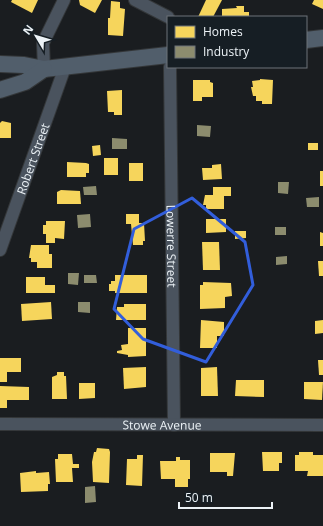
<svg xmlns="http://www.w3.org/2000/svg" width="323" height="526" font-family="'Open Sans',sans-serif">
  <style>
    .homes { fill: #f6d55c }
    .industry { fill: #8c8c6e }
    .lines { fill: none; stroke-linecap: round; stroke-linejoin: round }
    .minor-casing { stroke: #343739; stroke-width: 14 }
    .major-casing { stroke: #343739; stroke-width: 18 }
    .minor { stroke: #4a535e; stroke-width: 12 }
    .major { stroke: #515e6b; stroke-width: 16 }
    .marked { fill: none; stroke: #325edb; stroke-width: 3; stroke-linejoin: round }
    .labels { text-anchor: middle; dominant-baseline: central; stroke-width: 4; stroke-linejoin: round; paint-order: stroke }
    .street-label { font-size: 12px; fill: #ecf2f6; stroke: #161e24 }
  </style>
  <rect width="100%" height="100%" fill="#1a1d20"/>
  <g class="homes">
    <path d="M12,0H38L32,13L11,2Z"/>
    <path d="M79,0H102L95,13L80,5Z"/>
    <path d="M206,0H222L213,17H198Z"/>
    <path d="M314,0H323V9L312,4Z"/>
    <path d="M111,1L120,2V8L125,9L123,36L108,35V18H110Z"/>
    <path d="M236,6H244V12H249V17H222V9L237,8Z"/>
    <path d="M260,79L273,80L272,104H262V101H256V96H253L251,87H253L252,81L260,80Z"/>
    <path d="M193,80H210V82L213,83V97H202V101H193Z"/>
    <path d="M122,90V115H114V112H108L107,91Z"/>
    <path d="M2,121L11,123V138H0V123Z"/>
    <rect x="308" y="143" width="10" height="7"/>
    <path d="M100,145L101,155L93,156L92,146Z"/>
    <rect x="104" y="158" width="14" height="17"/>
    <path d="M67,162L86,163L89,164V173H86V177H67Z"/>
    <rect x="129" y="163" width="14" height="18"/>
    <path d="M221,164L222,179L203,180L202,168H212V165Z"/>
    <rect x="320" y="171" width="3" height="15"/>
    <path d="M213,187H231V196H224V209H206V205H203L205,195H213Z"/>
    <path d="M61,190L80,191L81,204H57V192Z"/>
    <path d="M126,214H139V223H144L145,241H143V245H133L131,224H126Z"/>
    <path d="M206,219H226V232L206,233Z"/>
    <path d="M46,221H65L64,239L55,238V243H46V234H43V225H46Z"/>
    <path d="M235,231H246V238L235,239Z"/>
    <path d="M320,232L323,233V246H320Z"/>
    <path d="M202,242H219L220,270H203Z"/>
    <path d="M31,245H49V254H52V268H37V262H31V258H29Z"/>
    <path d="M318,261H323V276H319Z"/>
    <path d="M115,275H147V293H115V291H109V284H111V281H115Z"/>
    <path d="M26,277H45V285H55V293H26Z"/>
    <path d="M203,282L231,283L232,296L225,297V308L200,309V285H203Z"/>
    <path d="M51,302L52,319L22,321L21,304Z"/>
    <path d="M124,304H146V320H116L117,307H124Z"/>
    <path d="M201,320L224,322V336H217V348H200Z"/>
    <path d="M323,320V333L315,334V321Z"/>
    <path d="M128,328H146V356L128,357V355L117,353V351L122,350L121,345L128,344Z"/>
    <path d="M0,358H21V372H7V382H0Z"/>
    <path d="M318,360H323V375H319Z"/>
    <path d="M146,367V387L124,389L123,368Z"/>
    <path d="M217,367L218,396H201V368Z"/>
    <path d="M57,372H64V376H66L67,399H52V377L57,375Z"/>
    <path d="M236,380H264V397L235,396Z"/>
    <path d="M304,382H323L322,400L304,399Z"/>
    <path d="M79,383H95V398L79,399Z"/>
    <path d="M0,386L29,387V400H7V408H0Z"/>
    <path d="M97,448L109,449L110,452L109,483L93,482L92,462L94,452H96Z"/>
    <path d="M262,452H282V463H279V471H263Z"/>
    <path d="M299,452H313V455H323V476H307L308,471H295V455H299Z"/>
    <path d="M210,453H235L233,476H227V472H210Z"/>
    <path d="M58,454H72L73,464H79V468H72L73,482H56L55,459H58Z"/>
    <path d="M137,455H143L142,486L126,485L127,459H137Z"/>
    <path d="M176,457H180V460H190V479H188V487H175V479H161L160,461H176Z"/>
    <path d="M36,471V473L49,472L50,484H48V491L21,492L20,473Z"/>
  </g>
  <g class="industry">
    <path d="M197,125L211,126L210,137L197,136Z"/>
    <path d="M112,138L127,139V149H112Z"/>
    <path d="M278,182H289L288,194L278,193Z"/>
    <path d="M96,186L97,195H84L83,187Z"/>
    <path d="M319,197V207H307L306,198Z"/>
    <path d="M90,214L91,227L78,228L77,215Z"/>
    <rect x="275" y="227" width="11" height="8"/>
    <path d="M287,256V264L276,265V257Z"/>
    <path d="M68,273H79L78,285L68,284Z"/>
    <path d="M84,275H96L97,283H84Z"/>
    <path d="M78,302H90V313L78,312Z"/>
    <path d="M95,486L96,502L85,503V487Z"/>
  </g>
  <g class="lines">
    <g class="minor-casing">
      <g id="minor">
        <path d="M135,0L168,17"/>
        <path id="s1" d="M170,67L174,425"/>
        <path d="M44,69L43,43L64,0"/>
        <path id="s2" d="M0,250L65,67"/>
        <path id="s3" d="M0,424L323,425"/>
      </g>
    </g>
    <g class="major-casing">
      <g id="major">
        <path d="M306,40L323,38"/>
        <path d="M0,64L24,65L44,69L168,55"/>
        <path d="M0,90L25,82L44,69"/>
      </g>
    </g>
    <use href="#minor" class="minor"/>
    <use href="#major" class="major"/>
  </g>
  <path class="marked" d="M192,198L245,242L253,285L206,362L143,339L114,309L134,229Z"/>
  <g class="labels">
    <g class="street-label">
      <text stroke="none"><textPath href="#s2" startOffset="97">Robert Street</textPath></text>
      <text stroke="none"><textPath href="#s1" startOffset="179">Lowerre Street</textPath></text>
      <text stroke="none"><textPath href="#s3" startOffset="162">Stowe Avenue</textPath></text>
    </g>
  </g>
  <rect x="167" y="16" width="140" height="52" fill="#161e24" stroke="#6c7378"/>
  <rect x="175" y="26" width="20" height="12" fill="#f6d55c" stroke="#6c7378"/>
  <text x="203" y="36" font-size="12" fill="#ecf2f6">Homes</text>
  <rect x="175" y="46" width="20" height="12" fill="#8c8c6e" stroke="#6c7378"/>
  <text x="203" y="56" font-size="12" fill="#ecf2f6">Industry</text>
  <g transform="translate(36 36) rotate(308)" stroke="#161e24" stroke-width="3" paint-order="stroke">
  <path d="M0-3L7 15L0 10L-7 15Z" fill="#ecf2f6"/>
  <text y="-6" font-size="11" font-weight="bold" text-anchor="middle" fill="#ecf2f6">N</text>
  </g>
  <path d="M179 502v6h93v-6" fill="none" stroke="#ecf2f6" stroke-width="2"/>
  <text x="185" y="502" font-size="12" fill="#ecf2f6" stroke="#161e24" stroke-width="3" paint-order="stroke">50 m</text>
</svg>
